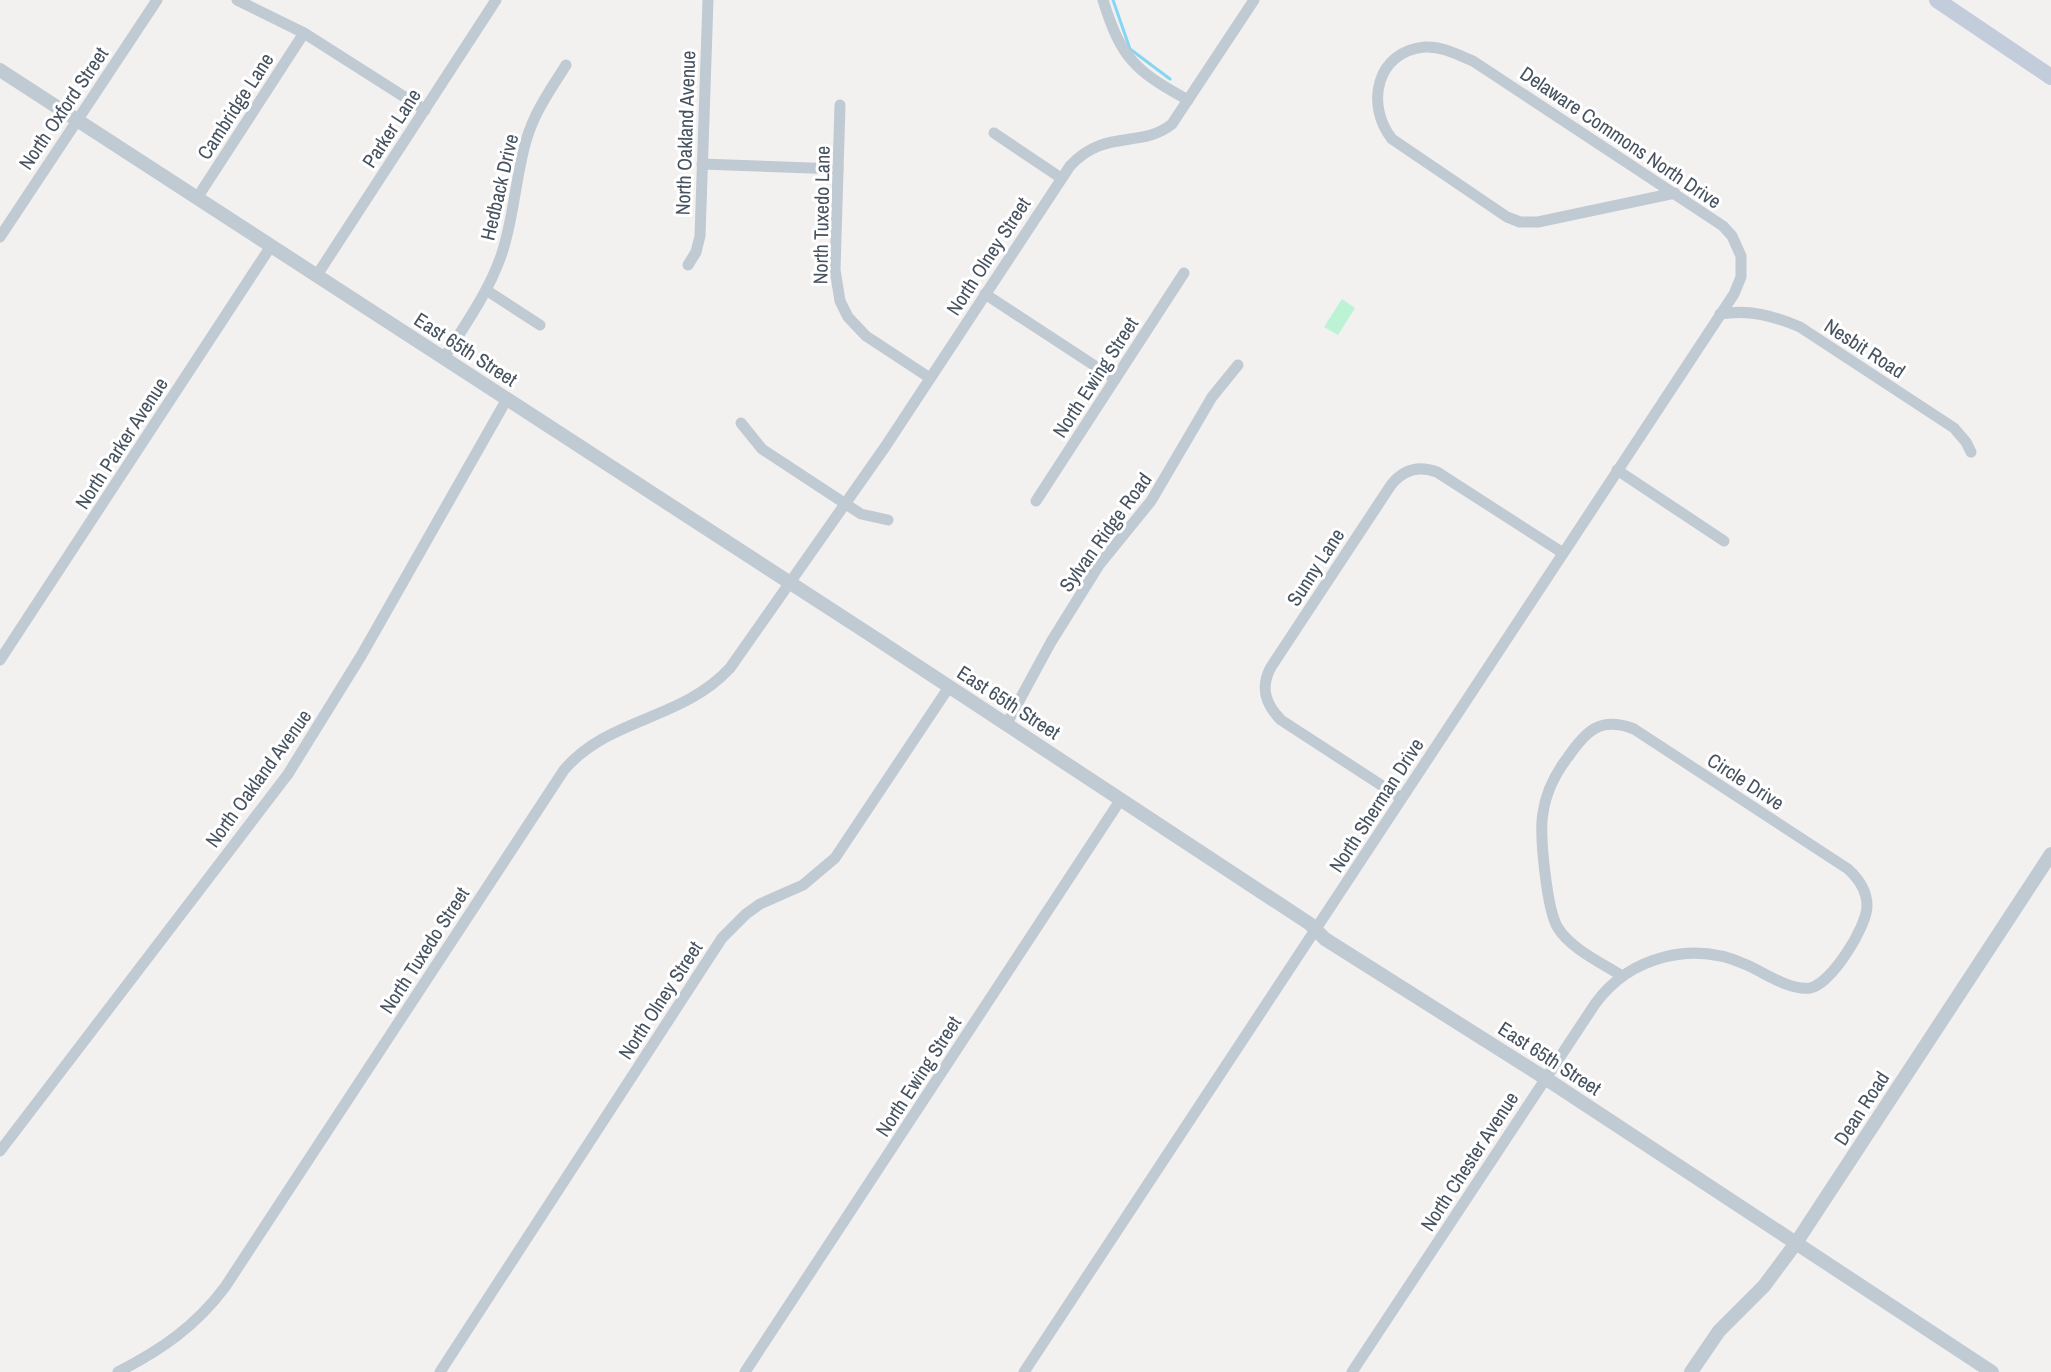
<svg xmlns="http://www.w3.org/2000/svg" width="2051" height="1372" font-family="'Archivo Narrow',sans-serif">
  <style>
    .green { fill: #bcf3d4 }
    .lines { fill: none; stroke-linecap: round; stroke-linejoin: round }
    .stream { stroke: #86d6f3; stroke-width: 3 }
    .minor { stroke: #c0cad3; stroke-width: 11 }
    .tertiary { stroke: #c0cad3; stroke-width: 14 }
    .secondary { stroke: #c2ccda; stroke-width: 16 }
    .labels { text-anchor: middle; dominant-baseline: central; stroke-width: 6; stroke-linejoin: round; paint-order: stroke }
    .street-label { font-size: 20px; fill: #46525f; stroke: #fff }
  </style>
  <rect width="100%" height="100%" fill="#f3f0f0"/>
  <path class="green" d="M1342,299L1355,308L1338,335L1324,327Z"/>
  <g class="lines">
    <path class="stream" d="M1113,0L1130,49L1170,79"/>
    <g class="minor">
      <path d="M237,0L304,33L425,110"/>
      <path d="M1103,0C1121,58 1135,71 1188,100"/>
      <path d="M840,105L835,270L840,301L848,317L866,336L930,378"/>
      <path d="M994,133L1061,178"/>
      <path d="M702,164L838,169"/>
      <path d="M197,198L304,33"/>
      <path d="M0,237L157,0"/>
      <path d="M688,265L696,252L700,236L708,0"/>
      <path d="M317,275L496,0"/>
      <path d="M486,290L540,325"/>
      <path d="M985,294L1115,379"/>
      <path d="M1720,314C1749,309 1774,316 1800,327L1954,428L1966,442L1971,452"/>
      <path d="M444,358C465,325 488,293 501,256C514,219 515,179 526,141C534,113 550,90 566,65"/>
      <path d="M741,423L762,449L861,514L888,520"/>
      <path d="M1617,470L1724,541"/>
      <path d="M1036,501L1184,273"/>
      <path d="M0,660L271,246"/>
      <path d="M1006,725L1051,642L1099,565L1151,501L1212,397L1238,365"/>
      <path d="M1401,798L1281,720C1265,704 1260,687 1271,667L1391,485C1403,470 1418,465 1437,472L1563,553"/>
      <path d="M0,1151L288,774L361,656L507,399"/>
      <path d="M118,1372C161,1350 196,1326 225,1287L564,770C609,717 681,721 730,668L885,447L1070,166C1105,128 1141,149 1172,124L1254,0"/>
      <path d="M440,1372L722,938L746,914L760,904L803,885L835,858L949,687"/>
      <path d="M745,1372L1121,799"/>
      <path d="M1024,1372L1734,294L1741,277V256L1732,236L1723,226L1473,61C1458,55 1442,46 1425,47C1376,51 1365,105 1392,139L1507,217L1520,222H1538L1675,193"/>
      <path d="M1352,1372L1595,1004C1630,956 1693,940 1747,965C1765,973 1790,991 1810,988C1831,984 1867,927 1867,906C1867,890 1859,879 1848,869L1634,729C1600,716 1586,731 1568,757C1555,774 1546,791 1543,813C1539,834 1547,911 1558,928C1571,949 1602,963 1622,976"/>
    </g>
    <g class="tertiary">
      <path d="M0,70L869,634L1310,924L1325,939L1545,1078L1992,1372"/>
      <path d="M1691,1372L1719,1331L1764,1286L1796,1243L2051,854"/>
    </g>
    <path class="secondary" d="M1937,0L2051,77"/>
  </g>
  <g class="labels">
    <g class="street-label">
      <text transform="translate(235 106) rotate(-57)">Cambridge Lane</text>
      <text transform="translate(63 108) rotate(-56)">North Oxford Street</text>
      <text transform="translate(391 128) rotate(-57)">Parker Lane</text>
      <text transform="translate(685 133) rotate(-88)">North Oakland Avenue</text>
      <text transform="translate(1621 137) rotate(34)">Delaware Commons North Drive</text>
      <text transform="translate(499 187) rotate(-77)">Hedback Drive</text>
      <text transform="translate(821 215) rotate(-89)">North Tuxedo Lane</text>
      <text transform="translate(988 256) rotate(-57)">North Olney Street</text>
      <text transform="translate(1865 348) rotate(33)">Nesbit Road</text>
      <text transform="translate(466 349) rotate(33)">East 65th Street</text>
      <text transform="translate(1095 377) rotate(-57)">North Ewing Street</text>
      <text transform="translate(121 443) rotate(-57)">North Parker Avenue</text>
      <text transform="translate(1105 532) rotate(-54)">Sylvan Ridge Road</text>
      <text transform="translate(1315 567) rotate(-57)">Sunny Lane</text>
      <text transform="translate(1009 702) rotate(33)">East 65th Street</text>
      <text transform="translate(258 778) rotate(-54)">North Oakland Avenue</text>
      <text transform="translate(1746 781) rotate(33)">Circle Drive</text>
      <text transform="translate(1376 805) rotate(-57)">North Sherman Drive</text>
      <text transform="translate(424 950) rotate(-57)">North Tuxedo Street</text>
      <text transform="translate(660 1000) rotate(-57)">North Olney Street</text>
      <text transform="translate(1550 1058) rotate(33)">East 65th Street</text>
      <text transform="translate(918 1076) rotate(-57)">North Ewing Street</text>
      <text transform="translate(1861 1108) rotate(-57)">Dean Road</text>
      <text transform="translate(1469 1161) rotate(-57)">North Chester Avenue</text>
    </g>
  </g>
</svg>
